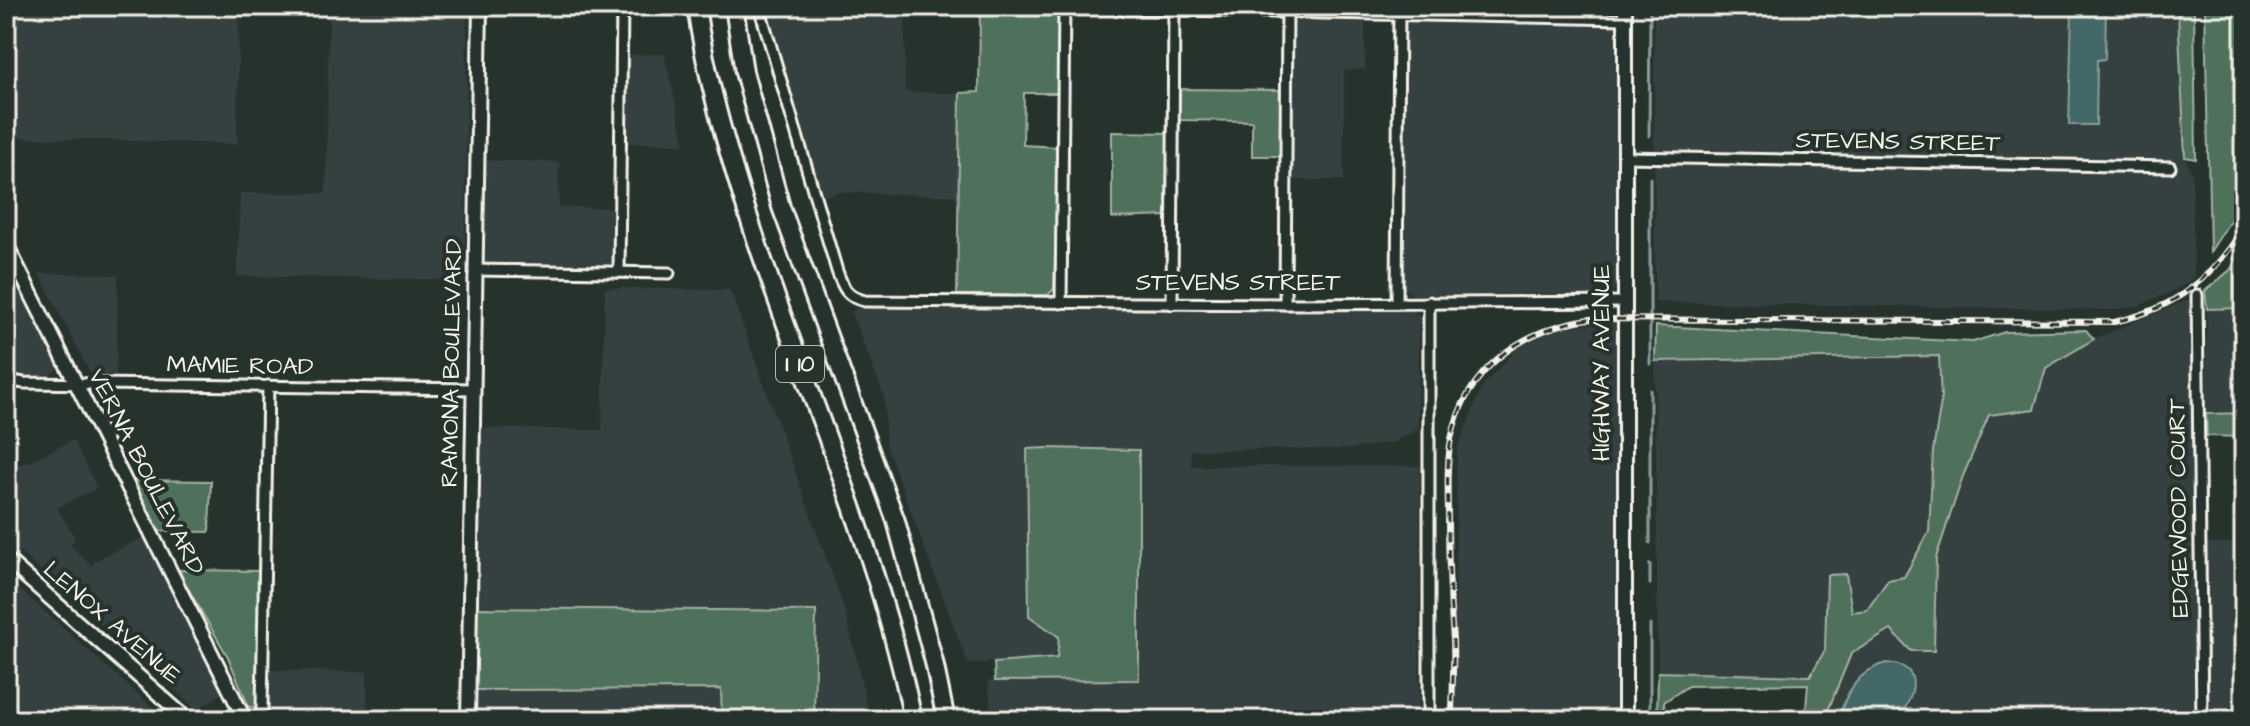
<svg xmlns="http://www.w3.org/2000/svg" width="2250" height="726" font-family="'Architects Daughter',sans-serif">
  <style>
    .built { fill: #344141 }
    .green { fill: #50715b; stroke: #a2b1a2; stroke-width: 2 }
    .water { fill: #436767; stroke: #8a9e9b; stroke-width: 2 }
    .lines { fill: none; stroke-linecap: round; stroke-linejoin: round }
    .stream { stroke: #8a9e9b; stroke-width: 3 }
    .street-casing { stroke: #f4f1e8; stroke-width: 15 }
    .secondary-casing { stroke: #f4f1e8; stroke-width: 18 }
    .highway-casing { stroke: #f4f1e8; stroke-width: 22 }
    .street { stroke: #26332d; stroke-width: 9 }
    .secondary { stroke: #26332d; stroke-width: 12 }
    .highway { stroke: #26332d; stroke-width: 16 }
    .rail-casing { stroke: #f4f1e8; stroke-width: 6 }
    .rail { stroke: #26332d; stroke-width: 3; stroke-dasharray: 9; stroke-linecap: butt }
    .labels { text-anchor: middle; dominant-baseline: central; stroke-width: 8; stroke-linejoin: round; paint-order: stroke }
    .shield { fill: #26332d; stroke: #b6b8b0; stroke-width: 2 }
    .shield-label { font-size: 22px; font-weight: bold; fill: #f4f1e8 }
    .street-label { font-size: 24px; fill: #f4f1e8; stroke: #26332d }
  </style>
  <rect width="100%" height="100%" fill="#26332d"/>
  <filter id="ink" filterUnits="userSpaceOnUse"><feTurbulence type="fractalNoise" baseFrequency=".0125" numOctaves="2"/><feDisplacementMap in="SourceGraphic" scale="16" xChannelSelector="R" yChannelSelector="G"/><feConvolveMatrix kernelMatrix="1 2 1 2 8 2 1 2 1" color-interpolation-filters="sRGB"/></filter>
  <g filter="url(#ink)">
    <g class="built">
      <path d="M6,6H239L237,144L6,137Z"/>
      <path d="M329,6H467L465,280L237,276L240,193H326Z"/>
      <path d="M779,6L905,9V92L960,93L958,196L837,192L826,196L820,192L769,18V13Z"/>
      <path d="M1515,6H1619L1612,12L1569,13L1520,12Z"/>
      <path d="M1654,6H2110V12L2178,13L2185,157L2192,174L2194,278L2177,289L2141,305L2114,310L1655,302Z"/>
      <path d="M1299,16L1365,17V69L1344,71V180H1290V23L1292,19Z"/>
      <path d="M1411,18L1613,23L1619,31V285L1611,294L1414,295L1401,285L1403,25Z"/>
      <path d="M664,54L685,144L625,143V55Z"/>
      <path d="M481,160L559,162V207L616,208L614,259L611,265L605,267L492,266L483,261L480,253Z"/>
      <path d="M6,254L58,360L57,370L45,378L25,380L6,376Z"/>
      <path d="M39,273L118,275L116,378H93Z"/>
      <path d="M605,288L730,290L845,611L870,720H814L815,611L476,608L479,428L602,430Z"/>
      <path d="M2193,298L2195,720H1897L1910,703L1900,664L1886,663L1871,667L1840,712L1839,720H1824L1851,654L1891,630L1934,650L1936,558L1963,476L1989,415L2034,409L2046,368L2094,339Z"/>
      <path d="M861,306L1409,307L1419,316L1418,429L1394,442L1348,449L1191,450V466H1420L1419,720H992L988,681L1139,679L1102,449L1027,450L1059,637L1057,658L968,664L886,445L884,396L851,312Z"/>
      <path d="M2244,308V413L2206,414L2207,309Z"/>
      <path d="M1618,323L1621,720H1454L1457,450L1483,385L1520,346L1564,326Z"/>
      <path d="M1939,356L1941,402L1933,451L1929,533L1904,577L1888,580L1867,610L1851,612L1827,575L1825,651L1810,676L1658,672L1655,361Z"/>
      <path d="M73,440L97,488L57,508L75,537L70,545L91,566L98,559L147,536L226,691L197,710L6,540V462L12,466L29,462Z"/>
      <path d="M2206,543H2244V720H2208Z"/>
      <path d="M6,577L167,720H6Z"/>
      <path d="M267,670L367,672V720H266Z"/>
      <path d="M721,689L722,720H474L475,690Z"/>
    </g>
    <g class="green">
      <path d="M2110,6H2194L2196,159L2185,157L2178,13L2110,12Z"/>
      <path d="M2205,6H2244V180L2239,207L2210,252Z"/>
      <path d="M1053,9L1060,19L1058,93H1024L1023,145L1058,147L1054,289L1048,295H957L960,93L979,92L980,11Z"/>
      <path d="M1178,89L1284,90L1282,156H1252V121L1178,120Z"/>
      <path d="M1112,132L1170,133V216L1112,218Z"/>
      <path d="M2244,247V308L2207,309L2205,291L2230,270Z"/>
      <path d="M1656,326L1973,342L2005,332L2086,330L2094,339L2046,368L2034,409L1989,415L1963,476L1936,558L1934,651H1911L1891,630L1851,654L1824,720H1805L1808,684L1688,686L1664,702L1665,720H1657L1658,672L1810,676L1825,650L1827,575L1846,574L1852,612L1867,610L1888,580L1904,577L1929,532L1933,451L1941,402L1939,356L1655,361Z"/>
      <path d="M2244,413V437L2207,436L2206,414Z"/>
      <path d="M1047,448L1139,450V680L995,681L994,663L1057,658L1059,637L1029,616L1027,449Z"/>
      <path d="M131,480L211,481L209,532L157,531Z"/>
      <path d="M177,570L261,571L258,703L255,707H249L228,657Z"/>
      <path d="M476,608L816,611L814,720H722L721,689L475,690Z"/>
    </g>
    <g class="water">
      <path d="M2072,7H2106L2105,59L2097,60L2096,125H2069Z"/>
      <path d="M1886,663C1926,665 1914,698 1897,720H1839C1844,694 1859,670 1886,663Z"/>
    </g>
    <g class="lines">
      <g class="stream">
        <path d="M1649,136L1650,6"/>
        <path d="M1650,178V364"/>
        <path d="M1650,390V543"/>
        <path d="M1650,584V564"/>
        <path d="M1650,625V720"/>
      </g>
      <g class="street-casing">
        <g id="street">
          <path d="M759,6L837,271C843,288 847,297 865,301L1285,304L1624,302"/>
          <path d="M982,6L1625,19"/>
          <path d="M1625,157L2170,167"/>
          <path d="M476,270L669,273"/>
          <path d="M619,272L622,6"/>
          <path d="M2197,295L2202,720"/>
          <path d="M1397,302L1399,6"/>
          <path d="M1429,302V720"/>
          <path d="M1061,303L1064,6"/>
          <path d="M1172,304L1174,6"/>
          <path d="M1285,304L1287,6"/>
          <path d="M6,380L24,383L474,389"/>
          <path d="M259,720L262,708L268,386"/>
        </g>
      </g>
      <g class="secondary-casing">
        <g id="secondary">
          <path d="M1625,6V720"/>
          <path d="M6,244L245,720"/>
          <path d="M6,559L188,720"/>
          <path d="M468,720L480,6"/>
        </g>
      </g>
      <g class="highway-casing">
        <g id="highway">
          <path d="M696,6C706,78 727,149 749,218C803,386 878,547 913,720"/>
          <path d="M734,6L744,72L781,207L896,521L934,662L946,720"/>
        </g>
      </g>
      <use href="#street" class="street"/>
      <use href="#secondary" class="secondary"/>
      <use href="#highway" class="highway"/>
      <g class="rail-casing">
        <path id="rail" d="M1452,720C1452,694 1454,667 1453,640C1450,599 1448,559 1448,518C1448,492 1446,465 1451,439C1466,368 1522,329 1589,319L2114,322C2174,309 2213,279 2244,226"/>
      </g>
      <use href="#rail" class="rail"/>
    </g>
  </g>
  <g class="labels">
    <rect class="shield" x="776" y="346" width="48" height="36" rx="6"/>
    <g class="shield-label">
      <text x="800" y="364">I 10</text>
    </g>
    <g class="street-label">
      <text transform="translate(1898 142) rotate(1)">STEVENS STREET</text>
      <text x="1238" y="283">STEVENS STREET</text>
      <text transform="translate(452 363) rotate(-89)">RAMONA BOULEVARD</text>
      <text transform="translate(1602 363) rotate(-90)">HIGHWAY AVENUE</text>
      <text transform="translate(240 366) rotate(1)">MAMIE ROAD</text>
      <text transform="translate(146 472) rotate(63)">VERNA BOULEVARD</text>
      <text transform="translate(2179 508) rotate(-91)">EDGEWOOD COURT</text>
      <text transform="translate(112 623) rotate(41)">LENOX AVENUE</text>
    </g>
  </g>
  <rect width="2250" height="726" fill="none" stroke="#26332d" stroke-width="32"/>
  <rect x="16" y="16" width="2218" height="694" fill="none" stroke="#f4f1e8" stroke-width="3" filter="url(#ink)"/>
</svg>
